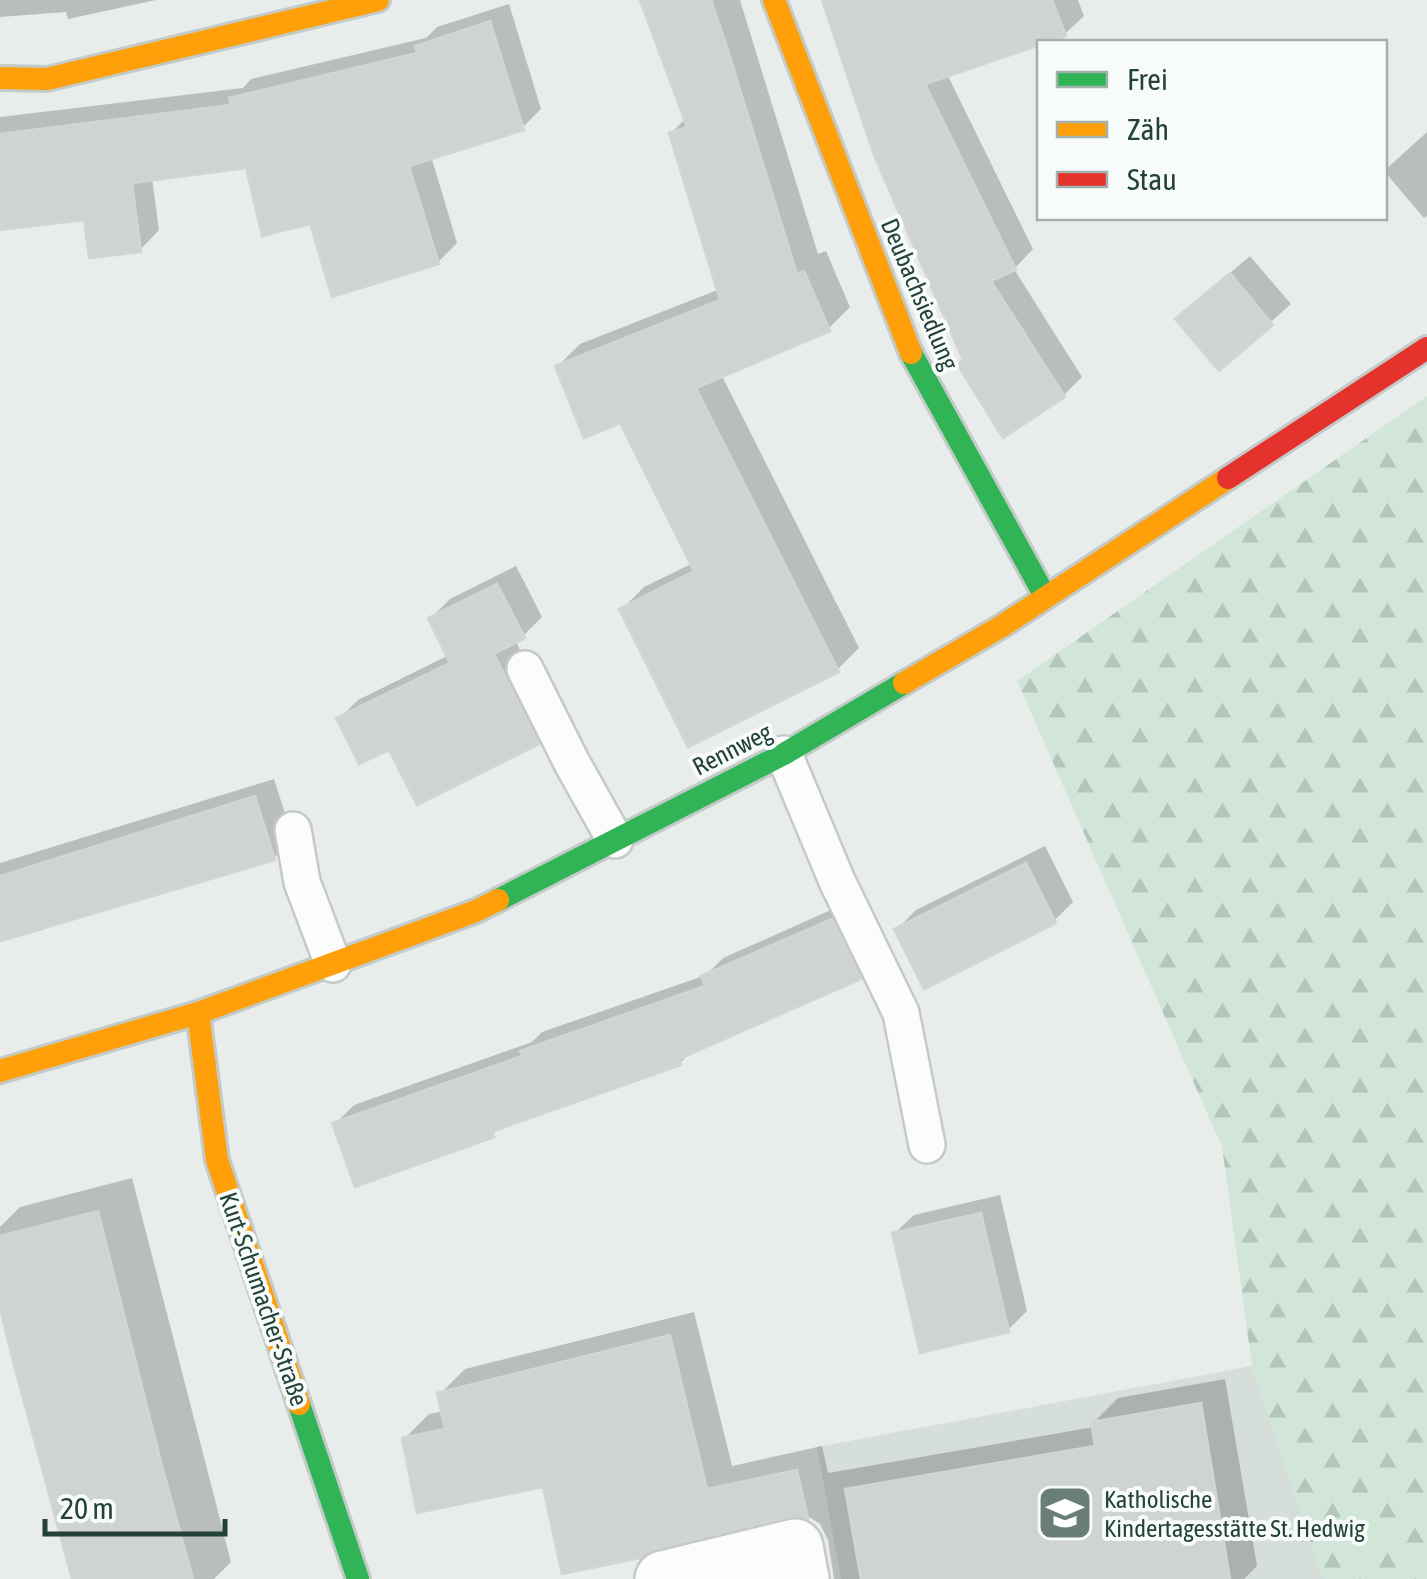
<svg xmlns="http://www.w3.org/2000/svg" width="1427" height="1579" font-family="'Asap Condensed',sans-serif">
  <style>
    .built { fill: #d6dedb }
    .forest { fill: url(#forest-firs) }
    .shadow { fill: #0003 }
    .building { fill: #cfd4d2; stroke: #d1d6d4; stroke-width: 2.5 }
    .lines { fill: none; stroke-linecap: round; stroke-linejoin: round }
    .lane-casing { stroke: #c5cac8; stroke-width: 40 }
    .street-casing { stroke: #c5cac8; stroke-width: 60 }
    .fast-casing { stroke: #c3cbc8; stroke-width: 28 }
    .slow-casing { stroke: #c3cbc8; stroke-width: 28 }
    .jam-casing { stroke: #c3cbc8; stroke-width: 28 }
    .lane { stroke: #fcfcfc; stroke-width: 35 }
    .street { stroke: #fcfcfc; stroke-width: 55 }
    .fast { stroke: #30b455; stroke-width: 22 }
    .slow { stroke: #ff9f0a; stroke-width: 22 }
    .jam { stroke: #e5322d; stroke-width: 22 }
    .labels { text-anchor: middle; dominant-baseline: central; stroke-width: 8; stroke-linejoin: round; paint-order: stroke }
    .street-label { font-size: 25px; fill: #24423a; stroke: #f7fbf9 }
    .poi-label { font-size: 25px; fill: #24423a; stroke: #f7fbf9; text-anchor: start }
  </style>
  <defs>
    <pattern id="forest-firs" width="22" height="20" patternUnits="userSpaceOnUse" patternTransform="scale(2.5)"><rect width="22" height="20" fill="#d1e6d8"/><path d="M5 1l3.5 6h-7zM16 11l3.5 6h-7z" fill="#b3c6ba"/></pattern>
  </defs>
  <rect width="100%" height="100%" fill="#e8edeb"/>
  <path class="built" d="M1252,1366L1323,1579H841L817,1447Z"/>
  <path class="forest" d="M1427,396V1579H1323L1252,1366L1222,1147L1017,681Z"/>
  <g class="shadow">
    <path d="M0,0H156L68,19L66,12L0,17Z"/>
    <path d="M643,0H740L818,254L826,251L850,307L828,329L721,374L859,648L837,670L622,609L644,587L693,563L621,420L558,366L580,344L720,289L671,133L686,118Z"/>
    <path d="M824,0H1078L1084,16L1065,34L947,74L1033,249L1014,269L1082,377L1064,395L965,359Z"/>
    <path d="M509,4L541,109L522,128L431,156L457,243L438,262L312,221L248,165L152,178L159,230L140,250L86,217L0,227V117L243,88L251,79L426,38L437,27Z"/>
    <path d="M1427,132V216L1424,218L1384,171Z"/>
    <path d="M1250,256L1291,304L1219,368L1198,300Z"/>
    <path d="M516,566L542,617L523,636L515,640L556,723L537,742L390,746L339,719L358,700L449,655L431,618L450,599Z"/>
    <path d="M274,779L293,838L274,858L48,924L43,930L0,942V863Z"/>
    <path d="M1045,846L1073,902L1054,921L897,929L916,910Z"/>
    <path d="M851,901L878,958L859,977L692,1051L680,1063L502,1125L492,1135L335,1124L354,1105L532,1042L542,1032L706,975L723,958Z"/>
    <path d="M132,1178L231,1562L214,1579H75L0,1295V1227L20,1207Z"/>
    <path d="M1000,1195L1027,1311L1008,1330L894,1234L914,1215Z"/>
    <path d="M694,1312L732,1466L822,1446L828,1473L1094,1427L1093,1423L1118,1398L1225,1379L1257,1566L1244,1579H834L828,1540L820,1524L806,1515L545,1484L404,1439L429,1414L444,1411L440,1394L465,1369Z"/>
  </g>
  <g class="building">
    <path d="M640,0H711L725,41L797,274L804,271L830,331L696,388L839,672L688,747L619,609L694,571L620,423L584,438L555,366L720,300L669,133L687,127Z"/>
    <path d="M822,0H1052L1066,36L1048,42H1040V45L925,84L1016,270L991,281L1065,397L1003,438L957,364L963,360L874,155Z"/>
    <path d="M490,21L524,130L409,166L439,264L332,297L310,224L262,236L246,168L132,183L141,252L89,258L84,220L0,230V134L231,105L229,98L417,53L415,46Z"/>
    <path d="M1230,273L1273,325L1219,371L1175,319Z"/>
    <path d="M497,584L525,638L494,654L539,744L417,805L389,750L359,764L336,718L450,663L428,618Z"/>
    <path d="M255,796L275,860L0,941V876Z"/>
    <path d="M1026,863L1056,923L924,989L894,929Z"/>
    <path d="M832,919L861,979L679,1059L681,1065L491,1132L494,1137L355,1187L332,1123L522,1056L520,1051L705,986L701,976Z"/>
    <path d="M98,1211L162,1466L193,1579H72L14,1365L0,1308V1236Z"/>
    <path d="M981,1213L1009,1332L920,1353L892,1233Z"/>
    <path d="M670,1335L707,1489L797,1470L808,1519L788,1517L656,1549L640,1558L562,1574L543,1487L417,1513L402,1438L445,1429L437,1393Z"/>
    <path d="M1201,1403L1230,1579H861L845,1489L1095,1446L1091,1422Z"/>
  </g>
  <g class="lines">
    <g class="lane-casing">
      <g id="lane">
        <path d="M525,669L572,763L615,840"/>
        <path d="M784,754L837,881L901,1013L927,1145"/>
        <path d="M293,830L302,882L333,964"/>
      </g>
    </g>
    <g class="street-casing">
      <path id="street" d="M663,1579L795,1547L801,1579"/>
    </g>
    <g class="fast-casing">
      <g id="fast">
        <path d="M911,353L1045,596"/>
        <path d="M498,900L784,754L904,683"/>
        <path d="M299,1404L358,1579"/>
      </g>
    </g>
    <g class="slow-casing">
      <g id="slow">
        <path d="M774,0L911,353"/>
        <path d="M0,78L47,79L378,0"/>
        <path d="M904,683L1002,626L1228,478"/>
        <path d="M198,1013L217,1160L299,1404"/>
        <path d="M0,1071L198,1013L476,911L498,900"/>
      </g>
    </g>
    <g class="jam-casing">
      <path id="jam" d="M1228,478L1427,348"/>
    </g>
    <use href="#lane" class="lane"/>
    <use href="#street" class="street"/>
    <use href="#fast" class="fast"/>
    <use href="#slow" class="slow"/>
    <use href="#jam" class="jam"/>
  </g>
  <defs>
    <g id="school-square" transform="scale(2.875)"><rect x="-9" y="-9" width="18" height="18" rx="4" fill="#697e78" stroke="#f7fbf9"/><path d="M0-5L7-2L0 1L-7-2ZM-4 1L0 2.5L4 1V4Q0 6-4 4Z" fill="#fff"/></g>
  </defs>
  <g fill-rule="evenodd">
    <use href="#school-square" x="1065" y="1513"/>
  </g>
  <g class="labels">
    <g class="street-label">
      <text transform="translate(920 294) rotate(67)">Deubachsiedlung</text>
      <text transform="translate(732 749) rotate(-27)">Rennweg</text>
      <text transform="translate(264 1299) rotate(71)">Kurt-Schumacher-Straße</text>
    </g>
    <g class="poi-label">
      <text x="1104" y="1499">Katholische<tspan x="1104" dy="29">Kindertagesstätte St. Hedwig</tspan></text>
    </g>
  </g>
  <rect x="1037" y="40" width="350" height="180" fill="#f7fbf9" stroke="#a3b1ad" stroke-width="2.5"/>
  <rect x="1057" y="72" width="50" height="15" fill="#30b455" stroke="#a3b1ad" stroke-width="2.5"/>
  <text x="1127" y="90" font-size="30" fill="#24423a">Frei</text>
  <rect x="1057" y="122" width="50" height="15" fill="#ff9f0a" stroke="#a3b1ad" stroke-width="2.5"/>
  <text x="1127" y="140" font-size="30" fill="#24423a">Zäh</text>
  <rect x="1057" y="172" width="50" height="15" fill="#e5322d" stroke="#a3b1ad" stroke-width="2.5"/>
  <text x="1127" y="190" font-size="30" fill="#24423a">Stau</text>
  <path d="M45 1519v15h180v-15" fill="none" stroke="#24423a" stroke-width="5"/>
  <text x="60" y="1519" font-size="30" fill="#24423a" stroke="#f7fbf9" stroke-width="8" paint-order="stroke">20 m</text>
</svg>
